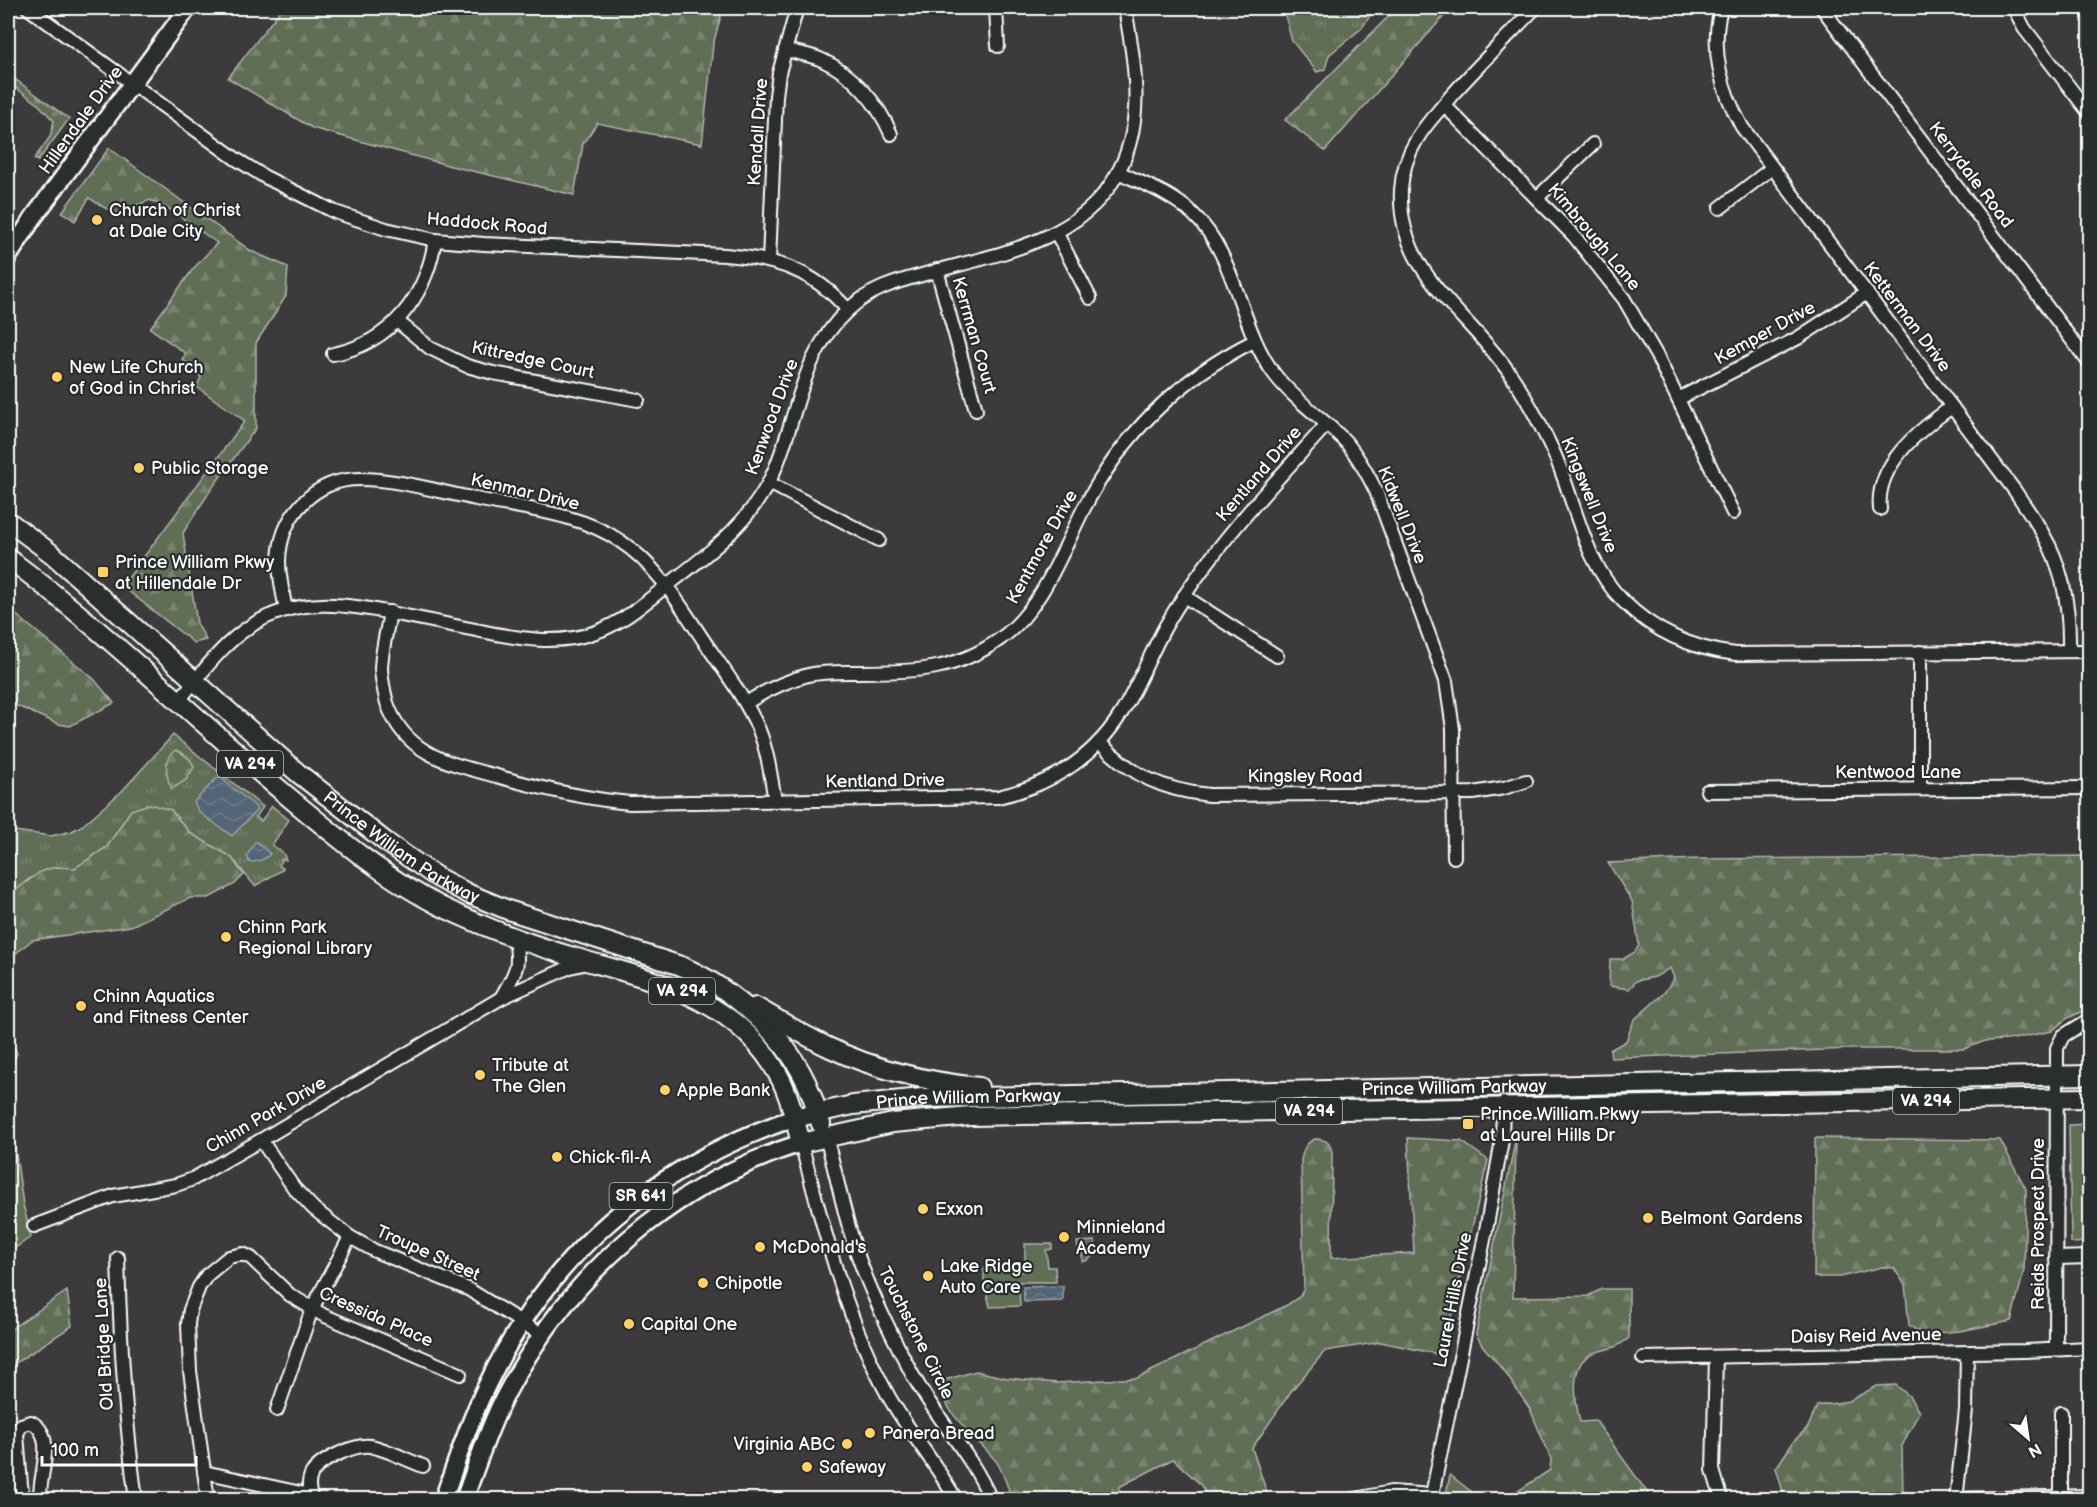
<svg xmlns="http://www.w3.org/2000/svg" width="2097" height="1507" font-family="'Balsamiq Sans',sans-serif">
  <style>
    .grass { fill: url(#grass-tufts); stroke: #b0b6aa; stroke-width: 1.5 }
    .forest { fill: url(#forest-firs); stroke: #b0b6aa; stroke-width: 1.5 }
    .park { fill: #616e56; stroke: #b0b6aa; stroke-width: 1.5 }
    .water { fill: url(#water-waves); stroke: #98a3ad; stroke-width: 1.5 }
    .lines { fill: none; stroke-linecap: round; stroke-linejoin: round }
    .minor-casing { stroke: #fff; stroke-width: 16 }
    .major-casing { stroke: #fff; stroke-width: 21 }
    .highway-casing { stroke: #fff; stroke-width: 22 }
    .minor { stroke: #2a2d2e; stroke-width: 12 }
    .major { stroke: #2a2d2e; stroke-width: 16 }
    .highway { stroke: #2a2d2e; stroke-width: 18 }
    .poi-dot { fill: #ffd166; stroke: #2a2d2e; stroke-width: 2 }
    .labels { text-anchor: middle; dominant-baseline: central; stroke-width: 4.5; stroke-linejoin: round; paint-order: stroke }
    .shield { fill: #2a2d2e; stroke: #bfc0c0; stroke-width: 1.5 }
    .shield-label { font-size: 16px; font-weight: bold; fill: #fff }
    .street-label { font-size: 18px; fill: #fff; stroke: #2a2d2e }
    .poi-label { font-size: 18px; fill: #fff; stroke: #2a2d2e; text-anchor: start }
  </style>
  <defs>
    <pattern id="grass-tufts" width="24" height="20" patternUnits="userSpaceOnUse" patternTransform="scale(1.5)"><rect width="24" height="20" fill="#616e56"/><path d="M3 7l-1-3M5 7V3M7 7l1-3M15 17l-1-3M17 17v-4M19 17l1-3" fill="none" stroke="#79846f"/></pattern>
    <pattern id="forest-firs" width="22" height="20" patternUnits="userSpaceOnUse" patternTransform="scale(1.5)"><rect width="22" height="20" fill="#616e56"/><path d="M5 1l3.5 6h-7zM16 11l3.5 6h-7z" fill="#79846f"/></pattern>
    <pattern id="water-waves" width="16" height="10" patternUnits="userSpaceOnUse" patternTransform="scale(1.5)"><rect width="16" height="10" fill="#536576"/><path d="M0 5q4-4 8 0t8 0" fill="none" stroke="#6d7c8b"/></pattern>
  </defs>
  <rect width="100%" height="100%" fill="#3c3a3d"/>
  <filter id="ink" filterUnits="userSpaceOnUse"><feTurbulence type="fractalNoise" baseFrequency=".0167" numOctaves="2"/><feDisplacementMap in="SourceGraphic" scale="12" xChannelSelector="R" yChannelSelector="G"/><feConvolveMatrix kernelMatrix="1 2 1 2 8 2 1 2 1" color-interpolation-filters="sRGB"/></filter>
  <g filter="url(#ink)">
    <g class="grass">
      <path d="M1283,8H1375L1362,28L1329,55L1325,69L1317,72L1292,41Z"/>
      <path d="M173,735L263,807L256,817L261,821L272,806L289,820L272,845L283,853L286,860L282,859L279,866L283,868L282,870L255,886L231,857L190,833L171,810H131L107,847L75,869L55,867L29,879L8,896V830L51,836L72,831L83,825L122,791Z"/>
      <path d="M8,1035L17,1053L8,1077Z"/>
    </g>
    <g class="forest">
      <path d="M282,8H490L500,9L541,8H723L713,45L702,144L597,123L583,144L574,195L451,166L312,128L228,78Z"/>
      <path d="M1397,8H1451L1325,151L1285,120Z"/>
      <path d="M8,74L69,119L38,161L34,159L50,137L54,121L37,103L8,82Z"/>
      <path d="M109,148L251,251L288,267L286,296L256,343V428L210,491L183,533L197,623L206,640L194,643L122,586L245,421L197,387L201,377L182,359L186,354L150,328L193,269L217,243L171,210L150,200L115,214L89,198L75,221L62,212Z"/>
      <path d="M8,608L94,679L114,703L70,726L58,724L8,702Z"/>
      <path d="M176,750C184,754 191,758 194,767L186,780L172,789C166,778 162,757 176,750Z"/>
      <path d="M149,804L171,810L190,833L231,857L244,875L235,884L209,898H190L131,926L32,940L8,960V896L40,872L55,867L75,868L107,847L131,810Z"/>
      <path d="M2089,856V1008L2066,1019L2052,1031L2008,1040L1985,1041L1964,1049H1852L1611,1058L1610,1050L1626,1041L1634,1020L1664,993L1674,978L1670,968L1655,977L1636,981L1629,989L1609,986L1610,959H1623L1635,952L1639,945L1632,901L1608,863L1698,859Z"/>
      <path d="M1516,1137L1513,1297L1588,1296L1602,1289H1629V1338C1614,1350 1611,1347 1594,1353C1568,1362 1575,1401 1580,1422L1596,1421L1652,1499H1506L1550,1470L1551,1459L1530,1409L1504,1371L1482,1345L1476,1334Z"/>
      <path d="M1408,1138L1461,1141L1488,1160L1442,1355L1381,1342L1325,1351L1292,1390L1252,1448L1269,1499H1210L1200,1484L1173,1459L1119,1487L1117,1499H1012C1008,1488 1004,1475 998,1464C987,1446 930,1405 945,1380L976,1371L1007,1378L1057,1383L1137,1378L1287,1305L1300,1296L1304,1288L1301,1160C1303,1150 1305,1143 1315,1139C1326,1139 1330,1142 1332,1152L1331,1258L1414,1253Z"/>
      <path d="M1815,1138L2000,1140L2026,1189L2024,1271L2011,1321L1960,1331L1922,1334L1909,1325L1905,1285L1894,1268L1882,1267L1840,1277H1814Z"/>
      <path d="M67,1291L72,1326L8,1368V1331Z"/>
      <path d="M1896,1385L1909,1396L1919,1412L1902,1446L1903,1499H1785L1776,1468L1794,1441L1808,1427L1817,1406L1849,1401L1877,1386Z"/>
      <path d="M1450,1475L1481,1499H1484H1445Z"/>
    </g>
    <g class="park">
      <path d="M8,1098L23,1204L31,1237L8,1253Z"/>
      <path d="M2089,1124V1242L2071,1243L2069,1125Z"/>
      <path d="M1095,1241L1096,1253L1086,1261H1082V1249H1078L1077,1242Z"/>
      <path d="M1025,1244H1052V1249L1046,1250L1048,1267H1055L1056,1282H1019L1020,1306L990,1307L984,1281V1269L1018,1267L1019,1272L1025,1271Z"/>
    </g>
    <g class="water">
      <path d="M221,778L256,807V811L232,836L199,812L194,802L216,779Z"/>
      <path d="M255,842H257L270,854C266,859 255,863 249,862L247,856Z"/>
      <path d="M1063,1286V1301L1024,1302L1023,1287Z"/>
    </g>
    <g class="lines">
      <g class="minor-casing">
        <g id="minor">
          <path d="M28,8L236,159L265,177L335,212L386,229L435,240L484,244L725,255C777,259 813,270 848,310"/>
          <path d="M996,8L998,46"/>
          <path d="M1535,8C1507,37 1478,66 1451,96C1440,110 1426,123 1417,139C1408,154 1402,172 1401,190C1397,271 1464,310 1506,368C1525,394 1539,422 1553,451C1576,501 1582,560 1623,601C1654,632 1693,649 1736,654L2090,651"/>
          <path d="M1721,8C1710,50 1721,89 1742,127L2015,491C2024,505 2035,519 2043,534C2064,569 2070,611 2069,651"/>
          <path d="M1822,8L2090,364"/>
          <path d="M2014,8L2024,28L2090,114"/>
          <path d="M785,50C797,53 811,55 822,60C853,74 878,103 891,134"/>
          <path d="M1444,105L1574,236L1624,299L1658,358L1733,513"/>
          <path d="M1118,172C1144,184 1172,194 1193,214C1237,255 1239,328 1275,375C1295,401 1323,418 1345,441C1358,456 1367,473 1376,491L1446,681L1453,729L1454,857"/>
          <path d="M1538,197L1593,144"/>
          <path d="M1720,208L1772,168"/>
          <path d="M1056,232L1090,298"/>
          <path d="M769,261L776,96L779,73L797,8"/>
          <path d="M937,270L976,410"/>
          <path d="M397,321L430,348L467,366L493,373L638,400"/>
          <path d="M333,354C391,343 426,297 435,240"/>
          <path d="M1678,399L1798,338L1867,293"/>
          <path d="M769,483L879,540"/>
          <path d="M1880,509C1875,465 1920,429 1952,407"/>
          <path d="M1184,596L1277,656"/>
          <path d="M286,610C283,594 279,577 279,561C280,516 314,479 360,479C397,479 440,492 476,499C524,509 579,513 620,541C657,565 680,605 704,641C724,670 745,698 759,730C768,753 771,777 775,801"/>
          <path d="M390,612C387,630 382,649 381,667C381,679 384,691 387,703C405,756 452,764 500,777C543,789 585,799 630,803L998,797C1050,785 1094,758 1122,712C1138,685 1150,655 1165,627C1177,606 1191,585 1205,566C1242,516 1286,470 1327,424"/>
          <path d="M1920,652V789"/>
          <path d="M178,701C200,676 220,646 249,627C297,595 348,604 401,615C428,620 454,626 481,631C519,639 559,646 596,632C622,623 643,604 664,588C708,554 753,522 775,469C798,414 802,352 848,310C869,290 895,282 922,275C989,255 1073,245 1113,181C1147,127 1135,66 1125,8"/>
          <path d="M746,703C765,691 785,681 808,675C825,671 844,672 862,672C914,672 956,671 1000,639C1041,610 1061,554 1083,510C1122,434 1178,379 1254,341"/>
          <path d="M1099,742C1133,776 1162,790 1209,795L1473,793L1504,788L1526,781"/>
          <path d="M1707,791L2090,788"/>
          <path d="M501,998C516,971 521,967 514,936"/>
          <path d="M826,1137C837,1176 844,1217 858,1256C872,1296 891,1334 911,1372C934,1416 971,1453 991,1500"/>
          <path d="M261,1140L294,1188L314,1209L350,1237L375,1251L468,1289L542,1335"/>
          <path d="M801,1143C824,1230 845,1318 889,1397C909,1432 936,1463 956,1500"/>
          <path d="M34,1226L113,1196L176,1185L193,1179L261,1140L501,998L570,967L587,963"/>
          <path d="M118,1258C120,1339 125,1419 136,1500"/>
          <path d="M2056,1258L2090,1257"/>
          <path d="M2056,1349L2057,1048L2063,1036L2090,1019"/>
          <path d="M1716,1357L1713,1470L1722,1500"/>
          <path d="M1643,1358L2025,1351L2090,1348"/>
          <path d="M277,1410L312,1309L350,1237"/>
          <path d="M2061,1413V1496"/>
          <path d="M204,1472L310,1495"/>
          <path d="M1956,1499L2090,1496"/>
          <path d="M24,1500L21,1485L17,1434L21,1425L31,1422C58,1436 38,1476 40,1500"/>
          <path d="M208,1500L190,1371L188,1324L190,1310L199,1287L207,1275L229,1257L243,1254L251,1258L290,1295L323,1315L460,1374"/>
          <path d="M312,1500C309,1490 307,1482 312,1473C320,1460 355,1444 370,1446C387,1449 406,1460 423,1466"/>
          <path d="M1350,1500L1391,1492L1432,1495"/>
          <path d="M1431,1500L1487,1225L1502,1140L1503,1103"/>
          <path d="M1956,1500L1966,1410L1967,1352"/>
        </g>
      </g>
      <g class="major-casing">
        <g id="major">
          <path d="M8,257L33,218L188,8"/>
          <path d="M443,1500C457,1461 469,1421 487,1385C551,1251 656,1165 794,1118"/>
          <path d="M464,1500C477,1464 489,1427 506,1394C570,1273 671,1185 801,1143"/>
        </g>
      </g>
      <g class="highway-casing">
        <g id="highway">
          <path id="s1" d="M8,521L52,554L298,773L386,842L437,877L469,894L508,910L681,966C725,984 778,1029 801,1072C810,1088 816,1106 821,1124"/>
          <path d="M8,558C107,632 196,720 291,799C338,838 385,878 440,906C481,926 529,944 573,957C651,980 736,996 779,1076C790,1096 795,1121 801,1143L893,1123L970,1116L2090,1098"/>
          <path d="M756,1007C780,1021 803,1035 828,1047C874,1069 929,1082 979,1087"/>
          <path id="s2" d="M794,1118L853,1105L922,1098L2090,1075"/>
        </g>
      </g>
      <use href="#minor" class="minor"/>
      <use href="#major" class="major"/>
      <use href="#highway" class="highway"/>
    </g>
  </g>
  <g class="poi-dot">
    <circle cx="97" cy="220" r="6"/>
    <circle cx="57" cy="377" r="6"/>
    <circle cx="139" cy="468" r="6"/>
    <rect x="97" y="566" width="12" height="12" rx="3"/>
    <circle cx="226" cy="937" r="6"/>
    <circle cx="81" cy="1006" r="6"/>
    <circle cx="480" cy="1075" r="6"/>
    <circle cx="665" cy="1090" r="6"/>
    <rect x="1462" y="1118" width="12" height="12" rx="3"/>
    <circle cx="557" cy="1157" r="6"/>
    <circle cx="923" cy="1209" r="6"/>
    <circle cx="1648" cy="1218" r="6"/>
    <circle cx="1064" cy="1237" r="6"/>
    <circle cx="760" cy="1247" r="6"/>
    <circle cx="928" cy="1276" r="6"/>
    <circle cx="703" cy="1283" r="6"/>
    <circle cx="629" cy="1324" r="6"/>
    <circle cx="870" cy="1433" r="6"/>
    <circle cx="847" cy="1444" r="6"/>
    <circle cx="807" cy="1467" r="6"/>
  </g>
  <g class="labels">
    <g class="shield">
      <rect x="217" y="751" width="66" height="26" rx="4.5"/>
      <rect x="649" y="978" width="66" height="26" rx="4.5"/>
      <rect x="1893" y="1088" width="66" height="26" rx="4.5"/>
      <rect x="1276" y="1098" width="66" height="26" rx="4.5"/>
      <rect x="609.5" y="1183" width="63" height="26" rx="4.5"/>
    </g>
    <g class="shield-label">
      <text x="250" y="764">VA 294</text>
      <text x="682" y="991">VA 294</text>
      <text x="1926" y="1101">VA 294</text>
      <text x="1309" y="1111">VA 294</text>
      <text x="641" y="1196">SR 641</text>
    </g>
    <g class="street-label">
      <text transform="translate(81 120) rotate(-54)">Hillendale Drive</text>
      <text transform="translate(758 132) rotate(-86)">Kendall Drive</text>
      <text transform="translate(1971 175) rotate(53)">Kerrydale Road</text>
      <text transform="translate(487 224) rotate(5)">Haddock Road</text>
      <text transform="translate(1594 237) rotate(50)">Kimbrough Lane</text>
      <text transform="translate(1907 317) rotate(53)">Ketterman Drive</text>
      <text transform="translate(1765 333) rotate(-29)">Kemper Drive</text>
      <text transform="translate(974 335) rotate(74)">Kerrman Court</text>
      <text transform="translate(533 360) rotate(12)">Kittredge Court</text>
      <text transform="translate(772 417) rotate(-70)">Kenwood Drive</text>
      <text transform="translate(1259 474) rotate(-49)">Kentland Drive</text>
      <text transform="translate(525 492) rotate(13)">Kenmar Drive</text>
      <text transform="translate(1589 495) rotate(68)">Kingswell Drive</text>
      <text transform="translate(1402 515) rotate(68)">Kidwell Drive</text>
      <text transform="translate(1042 547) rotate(-61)">Kentmore Drive</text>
      <text x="1898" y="772">Kentwood Lane</text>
      <text x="1305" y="776">Kingsley Road</text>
      <text transform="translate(885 781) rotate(-1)">Kentland Drive</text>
      <text stroke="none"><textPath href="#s1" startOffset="512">Prince William Parkway</textPath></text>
      <text stroke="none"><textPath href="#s2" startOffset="662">Prince William Parkway</textPath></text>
      <text stroke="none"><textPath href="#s2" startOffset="176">Prince William Parkway</textPath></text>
      <text transform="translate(266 1115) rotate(-30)">Chinn Park Drive</text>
      <text transform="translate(2038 1224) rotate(-90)">Reids Prospect Drive</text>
      <text transform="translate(428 1253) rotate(24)">Troupe Street</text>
      <text transform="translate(1453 1300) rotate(-79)">Laurel Hills Drive</text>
      <text transform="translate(376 1317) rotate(24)">Cressida Place</text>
      <text transform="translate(916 1333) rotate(63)">Touchstone Circle</text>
      <text transform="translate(1866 1336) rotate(-1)">Daisy Reid Avenue</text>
      <text transform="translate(104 1344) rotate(-93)">Old Bridge Lane</text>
    </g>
    <g class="poi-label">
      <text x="109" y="210">Church of Christ<tspan x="109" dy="21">at Dale City</tspan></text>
      <text x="69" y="367">New Life Church<tspan x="69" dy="21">of God in Christ</tspan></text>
      <text x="151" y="468">Public Storage</text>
      <text x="115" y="562">Prince William Pkwy<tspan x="115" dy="21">at Hillendale Dr</tspan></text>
      <text x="238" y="927">Chinn Park<tspan x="238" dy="21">Regional Library</tspan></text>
      <text x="93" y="996">Chinn Aquatics<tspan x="93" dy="21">and Fitness Center</tspan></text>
      <text x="492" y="1065">Tribute at<tspan x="492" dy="21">The Glen</tspan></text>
      <text x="677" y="1090">Apple Bank</text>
      <text x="1480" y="1114">Prince William Pkwy<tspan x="1480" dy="21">at Laurel Hills Dr</tspan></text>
      <text x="569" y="1157">Chick-fil-A</text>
      <text x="935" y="1209">Exxon</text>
      <text x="1660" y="1218">Belmont Gardens</text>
      <text x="1076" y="1227">Minnieland<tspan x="1076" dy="21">Academy</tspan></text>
      <text x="772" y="1247">McDonald's</text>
      <text x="940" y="1266">Lake Ridge<tspan x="940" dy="21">Auto Care</tspan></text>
      <text x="715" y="1283">Chipotle</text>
      <text x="641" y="1324">Capital One</text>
      <text x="882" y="1433">Panera Bread</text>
      <text x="835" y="1444" text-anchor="end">Virginia ABC</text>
      <text x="819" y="1467">Safeway</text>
    </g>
  </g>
  <rect width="2097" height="1507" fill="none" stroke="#2a2d2e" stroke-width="30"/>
  <rect x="15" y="15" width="2067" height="1477" fill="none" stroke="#fff" stroke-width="2" filter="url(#ink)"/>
  <g transform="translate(2028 1438) rotate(151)" stroke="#2a2d2e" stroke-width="4.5" paint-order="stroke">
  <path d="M0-4.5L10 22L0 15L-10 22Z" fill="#ffffff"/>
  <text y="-9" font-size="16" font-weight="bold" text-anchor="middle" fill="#ffffff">N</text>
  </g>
  <path d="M42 1456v9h154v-9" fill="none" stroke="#ffffff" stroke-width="3"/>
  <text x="51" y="1456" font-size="18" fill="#ffffff" stroke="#2a2d2e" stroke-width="4.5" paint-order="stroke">100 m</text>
</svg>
